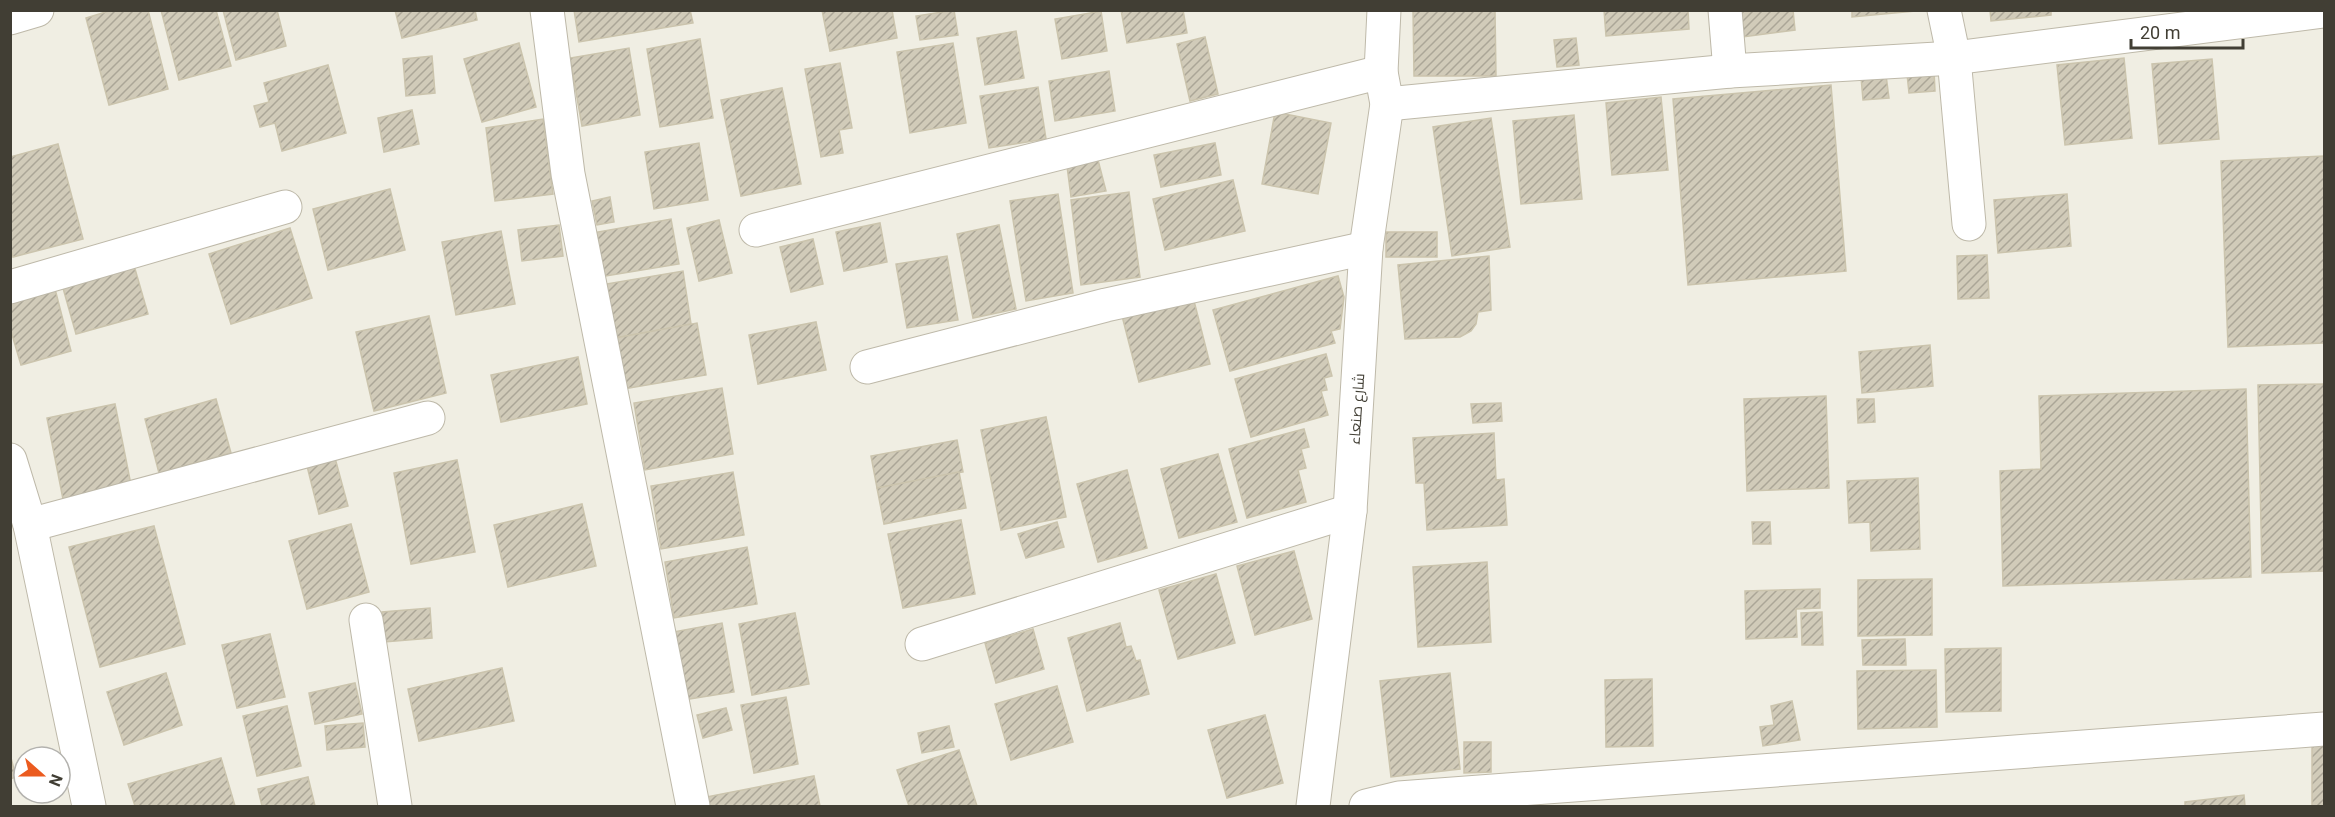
<svg xmlns="http://www.w3.org/2000/svg" width="2335" height="817" font-family="Roboto,Cairo,sans-serif">
  <style>
    .building { fill: url(#building-hatch); stroke: #cbc4ad; stroke-width: 1.5 }
    .lines { fill: none; stroke-linecap: round; stroke-linejoin: round }
    .street-casing { stroke: #beb9a9; stroke-width: 35 }
    .street { stroke: #fff; stroke-width: 33 }
    .labels { text-anchor: middle; dominant-baseline: central; stroke-width: 4.5; stroke-linejoin: round; paint-order: stroke }
    .street-label { font-size: 15px; fill: #413e34; stroke: #fff }
  </style>
  <defs>
    <pattern id="building-hatch" width="6" height="6" patternUnits="userSpaceOnUse" patternTransform="scale(1.5)"><rect width="6" height="6" fill="#d1cbb9"/><path d="M-1 1l2-2M0 6l6-6M5 7l2-2" fill="none" stroke="#aba697"/></pattern>
  </defs>
  <rect width="100%" height="100%" fill="#f0eee3"/>
  <g class="building">
    <path d="M112,10H148L168,89L109,105L86,18Z"/>
    <path d="M161,10H216L231,66L179,80Z"/>
    <path d="M223,10H277L286,46L236,60Z"/>
    <path d="M395,10H475L477,20L402,38Z"/>
    <path d="M574,10H690L693,23L579,42Z"/>
    <path d="M822,10H892L897,38L830,51Z"/>
    <path d="M954,10L958,35L920,40L916,16Z"/>
    <path d="M1121,10H1183L1187,33L1127,43Z"/>
    <path d="M1413,10H1495L1496,76H1414Z"/>
    <path d="M1604,10H1688L1689,29L1606,36Z"/>
    <path d="M1732,10H1793L1795,30L1735,38Z"/>
    <path d="M1852,10H1915V11L1852,17Z"/>
    <path d="M1990,10H2051V15L1991,21Z"/>
    <path d="M1101,11L1107,51L1062,59L1055,19Z"/>
    <path d="M1016,31L1024,78L985,85L977,38Z"/>
    <path d="M1205,37L1218,94L1190,101L1177,44Z"/>
    <path d="M1576,38L1579,65L1557,67L1554,40Z"/>
    <path d="M700,39L713,118L660,127L647,49Z"/>
    <path d="M519,43L536,107L482,122L464,59Z"/>
    <path d="M953,43L966,123L910,133L897,52Z"/>
    <path d="M629,48L640,115L582,126L570,58Z"/>
    <path d="M432,56L435,93L406,96L403,59Z"/>
    <path d="M2124,58L2132,138L2065,145L2057,65Z"/>
    <path d="M2212,59L2219,139L2159,144L2152,64Z"/>
    <path d="M840,63L852,128L839,130L843,153L821,157L805,69Z"/>
    <path d="M328,65L346,133L282,151L275,123L260,127L254,106L269,102L264,83Z"/>
    <path d="M1109,71L1115,111L1055,121L1049,81Z"/>
    <path d="M1934,71L1935,91L1909,93L1907,74Z"/>
    <path d="M1886,75L1889,98L1863,100L1861,77Z"/>
    <path d="M1831,85L1846,271L1688,285L1673,99Z"/>
    <path d="M1038,87L1046,139L989,148L980,96Z"/>
    <path d="M782,88L801,184L741,196L721,100Z"/>
    <path d="M1661,97L1668,170L1612,175L1606,103Z"/>
    <path d="M412,110L419,144L384,152L378,118Z"/>
    <path d="M1275,112L1331,123L1318,194L1262,184Z"/>
    <path d="M1574,115L1582,199L1521,204L1513,121Z"/>
    <path d="M1491,118L1510,247L1452,256L1433,127Z"/>
    <path d="M543,119L553,194L495,201L486,128Z"/>
    <path d="M699,143L708,200L654,209L645,152Z"/>
    <path d="M1215,143L1221,175L1161,187L1154,155Z"/>
    <path d="M58,144L83,239L13,257L10,246V157Z"/>
    <path d="M2324,156V343L2228,347L2221,161Z"/>
    <path d="M1098,160L1106,191L1071,197L1067,166Z"/>
    <path d="M1233,180L1245,231L1165,250L1153,199Z"/>
    <path d="M390,189L405,250L328,270L313,209Z"/>
    <path d="M1129,192L1140,277L1081,285L1071,200Z"/>
    <path d="M1058,194L1073,293L1026,301L1010,201Z"/>
    <path d="M2067,194L2071,246L1998,253L1994,200Z"/>
    <path d="M610,197L614,222L597,225L592,201Z"/>
    <path d="M671,219L679,264L600,277L592,233Z"/>
    <path d="M719,220L732,273L699,281L687,228Z"/>
    <path d="M880,223L887,262L844,271L836,232Z"/>
    <path d="M559,225L563,256L522,261L518,230Z"/>
    <path d="M999,225L1016,309L973,318L957,234Z"/>
    <path d="M290,228L312,298L231,324L209,254Z"/>
    <path d="M501,231L515,304L456,315L442,242Z"/>
    <rect x="1386" y="232" width="51" height="25"/>
    <path d="M813,239L823,284L791,292L780,247Z"/>
    <path d="M1987,255L1989,298L1958,299L1957,256Z"/>
    <path d="M947,256L958,320L907,328L896,264Z"/>
    <path d="M1489,256L1491,310L1478,312L1476,324L1471,331L1460,337L1405,339L1398,265Z"/>
    <path d="M133,262L148,314L76,334L61,281Z"/>
    <path d="M683,271L691,324L615,338L606,284Z"/>
    <path d="M1338,276L1344,297L1340,329L1331,331L1335,343L1230,371L1213,310Z"/>
    <path d="M55,289L71,351L21,365L10,328V301Z"/>
    <path d="M1192,293L1210,364L1139,382L1121,312Z"/>
    <path d="M429,316L446,393L374,411L356,332Z"/>
    <path d="M816,322L826,370L758,384L749,335Z"/>
    <path d="M697,323L706,375L624,389L615,338Z"/>
    <path d="M1930,345L1933,386L1862,393L1859,352Z"/>
    <path d="M1326,354L1332,376L1324,378L1327,390L1321,391L1328,415L1251,437L1235,379Z"/>
    <path d="M578,357L587,404L501,422L491,375Z"/>
    <path d="M2324,384V571L2262,573L2258,385Z"/>
    <path d="M722,388L733,454L645,470L634,403Z"/>
    <path d="M2246,389L2251,577L2003,586L2000,471L2041,469L2039,396Z"/>
    <path d="M1826,396L1829,488L1747,491L1744,399Z"/>
    <path d="M216,399L231,453L159,473L145,419Z"/>
    <path d="M1857,399H1874L1875,422L1858,423Z"/>
    <path d="M1501,403L1502,421L1473,423L1471,404Z"/>
    <path d="M115,404L131,485L63,499L47,418Z"/>
    <path d="M1046,417L1066,517L1001,530L981,430Z"/>
    <path d="M1304,429L1309,447L1301,449L1306,468L1298,470L1306,502L1247,518L1229,449Z"/>
    <path d="M1494,433L1496,480L1504,479L1507,525L1427,530L1424,483H1416L1413,438Z"/>
    <path d="M957,440L963,472L877,488L871,456Z"/>
    <path d="M1218,454L1237,522L1179,538L1161,469Z"/>
    <path d="M335,458L348,506L319,514L307,466Z"/>
    <path d="M457,460L475,552L411,564L394,473Z"/>
    <path d="M1127,470L1147,548L1098,562L1077,484Z"/>
    <path d="M733,472L744,535L661,549L651,486Z"/>
    <path d="M959,472L966,508L884,524L877,488Z"/>
    <path d="M1918,478L1920,549L1871,551L1870,522L1849,523L1847,481Z"/>
    <path d="M582,504L596,566L508,587L494,525Z"/>
    <path d="M961,520L975,594L903,608L888,534Z"/>
    <path d="M1057,522L1064,547L1026,558L1018,534Z"/>
    <path d="M1752,522H1770L1771,544H1753Z"/>
    <path d="M351,524L369,592L307,609L289,541Z"/>
    <path d="M154,526L185,644L100,667L69,547Z"/>
    <path d="M747,547L757,604L674,618L665,562Z"/>
    <path d="M1294,551L1312,619L1255,635L1237,566Z"/>
    <path d="M1487,562L1491,642L1418,647L1413,567Z"/>
    <path d="M1216,574L1235,643L1178,659L1159,590Z"/>
    <path d="M1932,579V635L1858,636V580Z"/>
    <path d="M1820,589V608L1796,609L1797,637L1746,639L1745,591Z"/>
    <path d="M430,608L432,638L384,642L382,612Z"/>
    <path d="M1822,612L1823,645H1802L1801,613Z"/>
    <path d="M795,613L809,684L752,695L739,624Z"/>
    <path d="M722,623L734,692L684,700L673,632Z"/>
    <path d="M1120,623L1126,647L1131,646L1136,661L1140,660L1149,694L1087,711L1068,638Z"/>
    <path d="M1033,629L1044,669L996,683L985,643Z"/>
    <path d="M270,634L285,697L237,708L222,645Z"/>
    <path d="M1905,639L1906,665H1863L1862,640Z"/>
    <path d="M2001,648V711L1946,712L1945,649Z"/>
    <path d="M502,668L514,721L419,741L408,689Z"/>
    <path d="M1936,670L1937,727L1858,729L1857,671Z"/>
    <path d="M166,673L182,725L124,745L107,692Z"/>
    <path d="M1450,673L1460,769L1391,777L1380,681Z"/>
    <path d="M1652,679L1653,746L1606,747L1605,680Z"/>
    <path d="M355,683L362,714L315,724L309,693Z"/>
    <path d="M1057,686L1073,742L1011,760L995,704Z"/>
    <path d="M786,697L798,764L754,773L741,705Z"/>
    <path d="M1792,701L1800,740L1763,746L1760,727L1774,725L1771,706Z"/>
    <path d="M287,706L301,766L257,776L243,716Z"/>
    <path d="M726,708L732,730L703,738L697,715Z"/>
    <path d="M1265,715L1283,783L1227,798L1208,730Z"/>
    <path d="M363,723L365,747L327,750L325,726Z"/>
    <path d="M949,726L954,747L922,753L918,733Z"/>
    <path d="M2324,735V806H2312V736Z"/>
    <path d="M1464,742H1491V772L1464,773Z"/>
    <path d="M959,750L977,806H909L897,770Z"/>
    <path d="M10,754L16,777L10,779Z"/>
    <path d="M221,758L235,806H135L128,784Z"/>
    <path d="M814,776L820,806H702L701,798Z"/>
    <path d="M308,777L315,806H262L258,789Z"/>
    <path d="M2244,795L2245,806H2185V802Z"/>
  </g>
  <g class="lines">
    <g class="street-casing">
      <g id="street">
        <path d="M547,10L568,174L693,806"/>
        <path d="M1725,10L1730,71"/>
        <path d="M1944,10L1954,58L1969,224"/>
        <path d="M10,18L37,10"/>
        <path d="M1387,104L1730,71L1954,58L2324,11"/>
        <path d="M756,230L1381,72"/>
        <path d="M10,287L285,207"/>
        <path d="M867,367L1106,305L1366,248"/>
        <path d="M10,460L30,525L89,806"/>
        <path d="M30,525L428,418"/>
        <path d="M366,620L395,806"/>
        <path d="M922,644L1350,511"/>
        <path d="M1313,806L1350,511L1366,248L1387,104L1381,72L1384,10"/>
        <path d="M1366,806L1399,798L2324,729"/>
      </g>
    </g>
    <use href="#street" class="street"/>
  </g>
  <g class="labels">
    <g class="street-label">
      <text transform="translate(1357 409) rotate(-86)">شارع صنعاء</text>
    </g>
  </g>
  <rect width="2335" height="817" fill="none" stroke="#413e34" stroke-width="24"/>
  <g transform="translate(42 775) rotate(111)"><circle r="28" fill="#ffffff" stroke="#b3b2ae" stroke-width="1.5"/>
  <path d="M0-4.5L10 22L0 15L-10 22Z" fill="#eb5b1f"/>
  <text y="-9" font-size="16" font-weight="bold" text-anchor="middle" fill="#413e34">N</text>
  </g>
  <path d="M2131 39v9h112v-9" fill="none" stroke="#413e34" stroke-width="3"/>
  <text x="2140" y="39" font-size="18" fill="#413e34" stroke="#ffffff" stroke-width="4.5" paint-order="stroke">20 m</text>
</svg>
